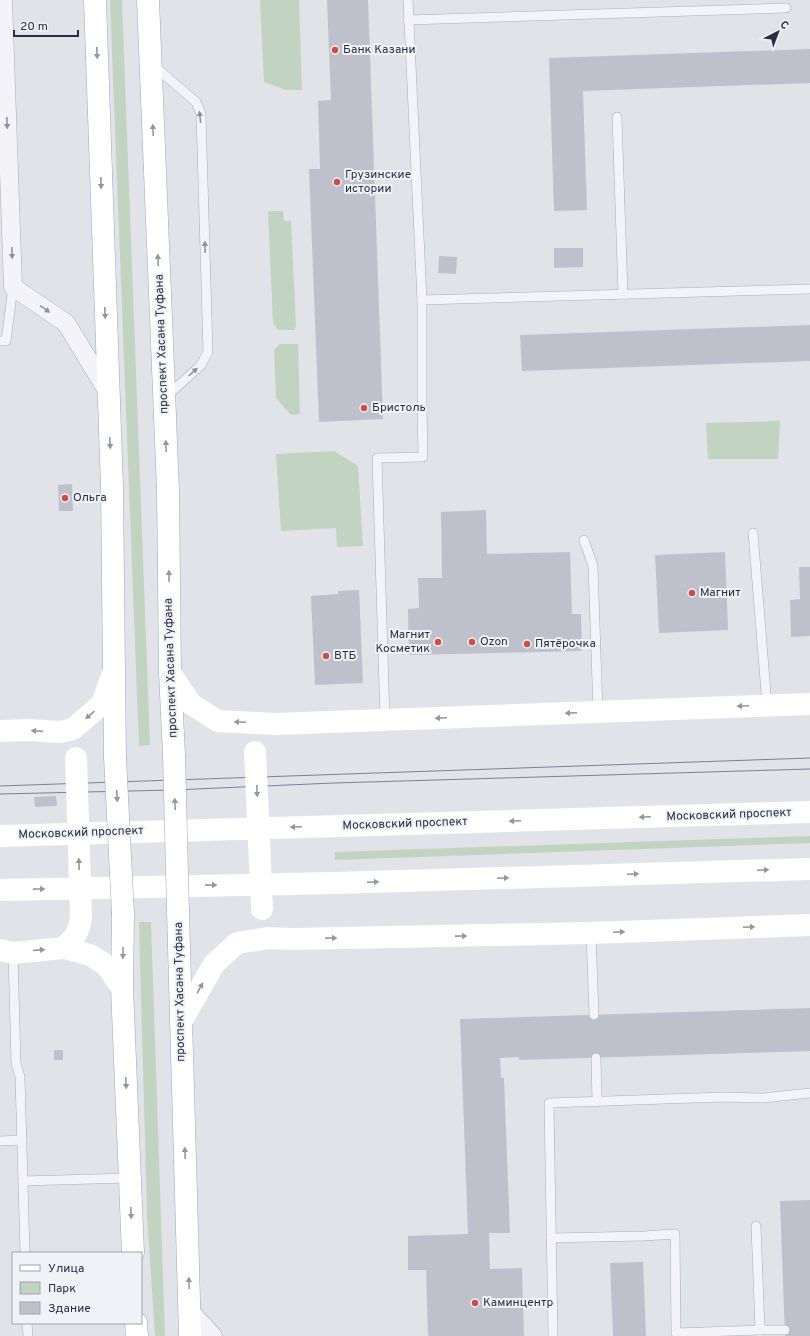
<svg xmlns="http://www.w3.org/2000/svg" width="810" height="1336" font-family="Overpass,sans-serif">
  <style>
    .green { fill: #c3d3c2 }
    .building { fill: #bec1cc }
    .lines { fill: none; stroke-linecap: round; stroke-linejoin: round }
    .lane-casing { stroke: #aaadb7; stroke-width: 10 }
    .street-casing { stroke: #aaadb7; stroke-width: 19 }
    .primary-casing { stroke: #a1a5b5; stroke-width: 23 }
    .lane { stroke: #f4f4f8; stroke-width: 9 }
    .street { stroke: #f4f4f8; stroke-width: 18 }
    .secondary { stroke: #fff; stroke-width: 22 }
    .primary { stroke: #fff; stroke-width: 22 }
    .tram { stroke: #7b7f93; stroke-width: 1 }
    .primary-bridge-casing { stroke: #a1a5b5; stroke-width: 23; stroke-linecap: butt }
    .secondary-bridge { stroke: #fff; stroke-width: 22 }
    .primary-bridge { stroke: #fff; stroke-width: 22 }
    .oneway { fill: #9496a0 }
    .oneway2 { fill: #8f919c }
    .poi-dot { fill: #cc4d49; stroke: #f1f2f7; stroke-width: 1.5 }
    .labels { text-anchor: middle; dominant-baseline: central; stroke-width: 4; stroke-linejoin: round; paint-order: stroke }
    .poi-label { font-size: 12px; fill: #2a2e41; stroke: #f1f2f7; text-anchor: start }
    .street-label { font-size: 12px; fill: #2a2e41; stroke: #f1f2f7 }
  </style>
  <rect width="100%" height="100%" fill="#e1e3e9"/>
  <g class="green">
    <path d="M110,0H122L150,745L139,746Z"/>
    <path d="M260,0H299L302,90H286L264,82Z"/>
    <path d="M268,211H283L284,221H291L296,326L294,330H278L273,323Z"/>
    <path d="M280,344H298L300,414L291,415L276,398L274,350Z"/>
    <path d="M780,421L778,459H708L706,423Z"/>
    <path d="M334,451L358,466L363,546L337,547L336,528L281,531L276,454Z"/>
    <path d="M810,836V843L335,860V852Z"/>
    <path d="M139,922H151L165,1336H155L147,1215Z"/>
  </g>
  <g class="building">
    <path d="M327,0H368L383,419L319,422L309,169H320L318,101L331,100Z"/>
    <path d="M810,49V83L583,91L587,210L554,211L549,58Z"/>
    <path d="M554,248H583V267L554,268Z"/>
    <path d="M439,256L457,257L456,274L438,273Z"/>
    <path d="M810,325V361L522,371L520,335Z"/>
    <path d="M72,484L73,511H59L58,485Z"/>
    <path d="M486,510L487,554L570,552L572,614H581L582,651L409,655L408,609L419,608L418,578H442L441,512Z"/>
    <path d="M725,552L728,630L659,633L655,555Z"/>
    <path d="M799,567H810V636L791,637L790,600L800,599Z"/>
    <path d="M359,590L363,683L315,685L311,596L338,594V591Z"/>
    <path d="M56,796L57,806L35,807L34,797Z"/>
    <path d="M810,1008V1051L519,1060V1057L500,1058L501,1078H504L510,1233H489L490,1269L522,1268L524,1336H428L426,1270H408V1236L468,1234L460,1019Z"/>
    <rect x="54" y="1050" width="9" height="10"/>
    <path d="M810,1200V1336H785L780,1201Z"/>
    <path d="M643,1262L646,1336H613L610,1263Z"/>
  </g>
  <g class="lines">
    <g class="lane-casing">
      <g id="lane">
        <path d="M408,20L786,8"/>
        <path d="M154,66L196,102L201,114L208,352L201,365L167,396"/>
        <path d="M617,117L623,294"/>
        <path d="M422,300L810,289"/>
        <path d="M0,341H6L13,287"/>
        <path d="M753,533L767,705"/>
        <path d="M584,540L593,566L598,711"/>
        <path d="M385,720L377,458L423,457L422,406V300L408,0"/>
        <path d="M591,933L594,1015"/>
        <path d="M13,953L16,1063L20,1077L25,1253"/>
        <path d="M596,1058L597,1102"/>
        <path d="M0,1141L22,1140"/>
        <path d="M23,1181L129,1178"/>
        <path d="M551,1238L644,1236L675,1234L676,1333L760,1330L756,1226"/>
        <path d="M27,1323L28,1336"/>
        <path d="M760,1330H785"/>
        <path d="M553,1336L549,1103L723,1097L763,1098L810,1093"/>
      </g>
    </g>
    <g class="street-casing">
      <g id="street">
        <path d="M3,0L13,287L66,323L108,392"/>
        <path d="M189,1310L213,1336"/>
      </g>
    </g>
    <g class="primary-casing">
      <g id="primary">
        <path d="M95,0L112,487L114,672L115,757"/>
        <path d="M148,0L168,490L170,673L174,755"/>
        <path d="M178,912L190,1336"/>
        <path d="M123,914L122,988L133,1253"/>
        <path d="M136,1323L137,1336"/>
      </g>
    </g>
    <use href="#lane" class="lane"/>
    <use href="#street" class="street"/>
    <g class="secondary">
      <path d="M170,673L191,704L218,721L276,724L810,704"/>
      <path d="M0,731L29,730L60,732L73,729L102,704L113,673"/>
      <path d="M0,836L810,812"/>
      <path d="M0,890L334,883L810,869"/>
      <path d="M64,948C75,937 79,933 81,917"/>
      <path d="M0,950L13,953L64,948L90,955L106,965L122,988"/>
      <path d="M181,1022L214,964L237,943L268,938L292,939L591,933L810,925"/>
    </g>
    <use href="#primary" class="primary"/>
    <g class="tram">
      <path d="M0,786L810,758"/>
      <path d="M0,794L173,790L334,783L810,769"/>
    </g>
    <g class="primary-bridge-casing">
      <g id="primary-bridge">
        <path d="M174,755L178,912"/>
        <path d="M115,757L123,914"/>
      </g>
    </g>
    <g class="secondary-bridge">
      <path d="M255,752L262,909"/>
      <path d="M76,758L81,917"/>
    </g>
    <use href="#primary-bridge" class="primary-bridge"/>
  </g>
  <defs><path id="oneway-solid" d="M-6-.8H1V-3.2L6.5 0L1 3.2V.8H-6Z"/></defs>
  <g class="oneway">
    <use href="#oneway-solid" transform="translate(97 53) rotate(88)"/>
    <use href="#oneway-solid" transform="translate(153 130) rotate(-92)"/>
    <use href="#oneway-solid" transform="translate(101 183) rotate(88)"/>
    <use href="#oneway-solid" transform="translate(158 260) rotate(-92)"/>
    <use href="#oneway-solid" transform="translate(105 313) rotate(88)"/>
    <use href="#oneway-solid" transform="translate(110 443) rotate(87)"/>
    <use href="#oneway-solid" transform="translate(166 446) rotate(-92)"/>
    <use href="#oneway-solid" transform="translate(169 576) rotate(-91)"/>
    <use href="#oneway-solid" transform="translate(743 706) rotate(178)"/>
    <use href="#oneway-solid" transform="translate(571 713) rotate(178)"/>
    <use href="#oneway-solid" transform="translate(90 715) rotate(139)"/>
    <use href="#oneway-solid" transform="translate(441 718) rotate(178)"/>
    <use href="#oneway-solid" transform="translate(240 722) rotate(-177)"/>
    <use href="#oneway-solid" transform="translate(37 731) rotate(-176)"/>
    <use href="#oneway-solid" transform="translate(257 791) rotate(87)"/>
    <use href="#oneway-solid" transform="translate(117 796) rotate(87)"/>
    <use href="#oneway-solid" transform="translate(175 804) rotate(-92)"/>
    <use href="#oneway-solid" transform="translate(645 817) rotate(178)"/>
    <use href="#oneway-solid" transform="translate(515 821) rotate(178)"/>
    <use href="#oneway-solid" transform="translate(296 827) rotate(178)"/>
    <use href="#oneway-solid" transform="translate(79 864) rotate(-92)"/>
    <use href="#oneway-solid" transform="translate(763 870) rotate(-2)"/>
    <use href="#oneway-solid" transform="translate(633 874) rotate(-2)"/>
    <use href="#oneway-solid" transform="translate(503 878) rotate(-2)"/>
    <use href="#oneway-solid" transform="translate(373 882) rotate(-2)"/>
    <use href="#oneway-solid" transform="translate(211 885) rotate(-1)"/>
    <use href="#oneway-solid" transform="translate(39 889) rotate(-1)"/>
    <use href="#oneway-solid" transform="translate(749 927) rotate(-2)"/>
    <use href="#oneway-solid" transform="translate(619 932) rotate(-2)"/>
    <use href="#oneway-solid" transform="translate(461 936) rotate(-1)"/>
    <use href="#oneway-solid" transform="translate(331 938) rotate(-1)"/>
    <use href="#oneway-solid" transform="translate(39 950) rotate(-5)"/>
    <use href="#oneway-solid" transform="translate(123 953) rotate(91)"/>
    <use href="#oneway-solid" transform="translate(200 988) rotate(-61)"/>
    <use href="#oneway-solid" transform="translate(126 1083) rotate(88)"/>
    <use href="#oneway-solid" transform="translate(185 1153) rotate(-92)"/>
    <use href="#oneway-solid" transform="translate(131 1213) rotate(87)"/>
    <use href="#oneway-solid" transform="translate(189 1283) rotate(-92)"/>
  </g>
  <g class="oneway2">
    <use href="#oneway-solid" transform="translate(200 117) rotate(-97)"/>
    <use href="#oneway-solid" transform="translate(7 123) rotate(88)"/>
    <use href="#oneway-solid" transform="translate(205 247) rotate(-92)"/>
    <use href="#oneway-solid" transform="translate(12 253) rotate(88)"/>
    <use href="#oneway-solid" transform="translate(45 309) rotate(35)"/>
    <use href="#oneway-solid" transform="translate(193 372) rotate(-42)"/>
  </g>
  <g class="poi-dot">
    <circle cx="335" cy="50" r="4"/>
    <circle cx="337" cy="182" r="4"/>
    <circle cx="364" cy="408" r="4"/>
    <circle cx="65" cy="498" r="4"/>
    <circle cx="692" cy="593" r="4"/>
    <circle cx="438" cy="642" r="4"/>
    <circle cx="472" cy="642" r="4"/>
    <circle cx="527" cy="644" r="4"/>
    <circle cx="326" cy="656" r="4"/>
    <circle cx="475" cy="1303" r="4"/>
  </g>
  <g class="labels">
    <g class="poi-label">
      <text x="343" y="50">Банк Казани</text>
      <text x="345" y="175">Грузинские<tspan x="345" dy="14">истории</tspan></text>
      <text x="372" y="408">Бристоль</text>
      <text x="73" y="498">Ольга</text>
      <text x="700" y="593">Магнит</text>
      <text x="430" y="635" text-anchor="end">Магнит<tspan x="430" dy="14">Косметик</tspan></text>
      <text x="480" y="642">Ozon</text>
      <text x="535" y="644">Пятёрочка</text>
      <text x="334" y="656">ВТБ</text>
      <text x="483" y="1303">Каминцентр</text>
    </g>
    <g class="street-label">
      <text transform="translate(162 344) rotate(-92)">проспект Хасана Туфана</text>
      <text transform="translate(171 668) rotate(-92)">проспект Хасана Туфана</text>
      <text transform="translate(729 815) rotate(-2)">Московский проспект</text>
      <text transform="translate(405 824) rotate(-2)">Московский проспект</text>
      <text transform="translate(81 833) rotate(-2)">Московский проспект</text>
      <text transform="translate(180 992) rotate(-91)">проспект Хасана Туфана</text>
    </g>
  </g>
  <rect x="12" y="1252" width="130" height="72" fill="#f1f2f7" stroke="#a1a4ae"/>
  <rect x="20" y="1265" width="20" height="6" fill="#ffffff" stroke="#a1a4ae"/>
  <text x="48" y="1272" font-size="12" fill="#2a2e41">Улица</text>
  <rect x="20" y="1282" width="20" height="12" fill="#c3d3c2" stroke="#a1a4ae"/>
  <text x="48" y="1292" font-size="12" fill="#2a2e41">Парк</text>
  <rect x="20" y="1302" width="20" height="12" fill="#bec1cc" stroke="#a1a4ae"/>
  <text x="48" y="1312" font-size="12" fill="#2a2e41">Здание</text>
  <g transform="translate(778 32) rotate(42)" stroke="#f1f2f7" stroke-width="3" paint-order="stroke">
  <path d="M0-3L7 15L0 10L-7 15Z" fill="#2a2e41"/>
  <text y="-6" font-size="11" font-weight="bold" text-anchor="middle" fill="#2a2e41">С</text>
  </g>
  <path d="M14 30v6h64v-6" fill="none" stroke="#2a2e41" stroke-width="2"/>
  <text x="20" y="30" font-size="12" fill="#2a2e41" stroke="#f1f2f7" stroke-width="3" paint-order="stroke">20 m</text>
</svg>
